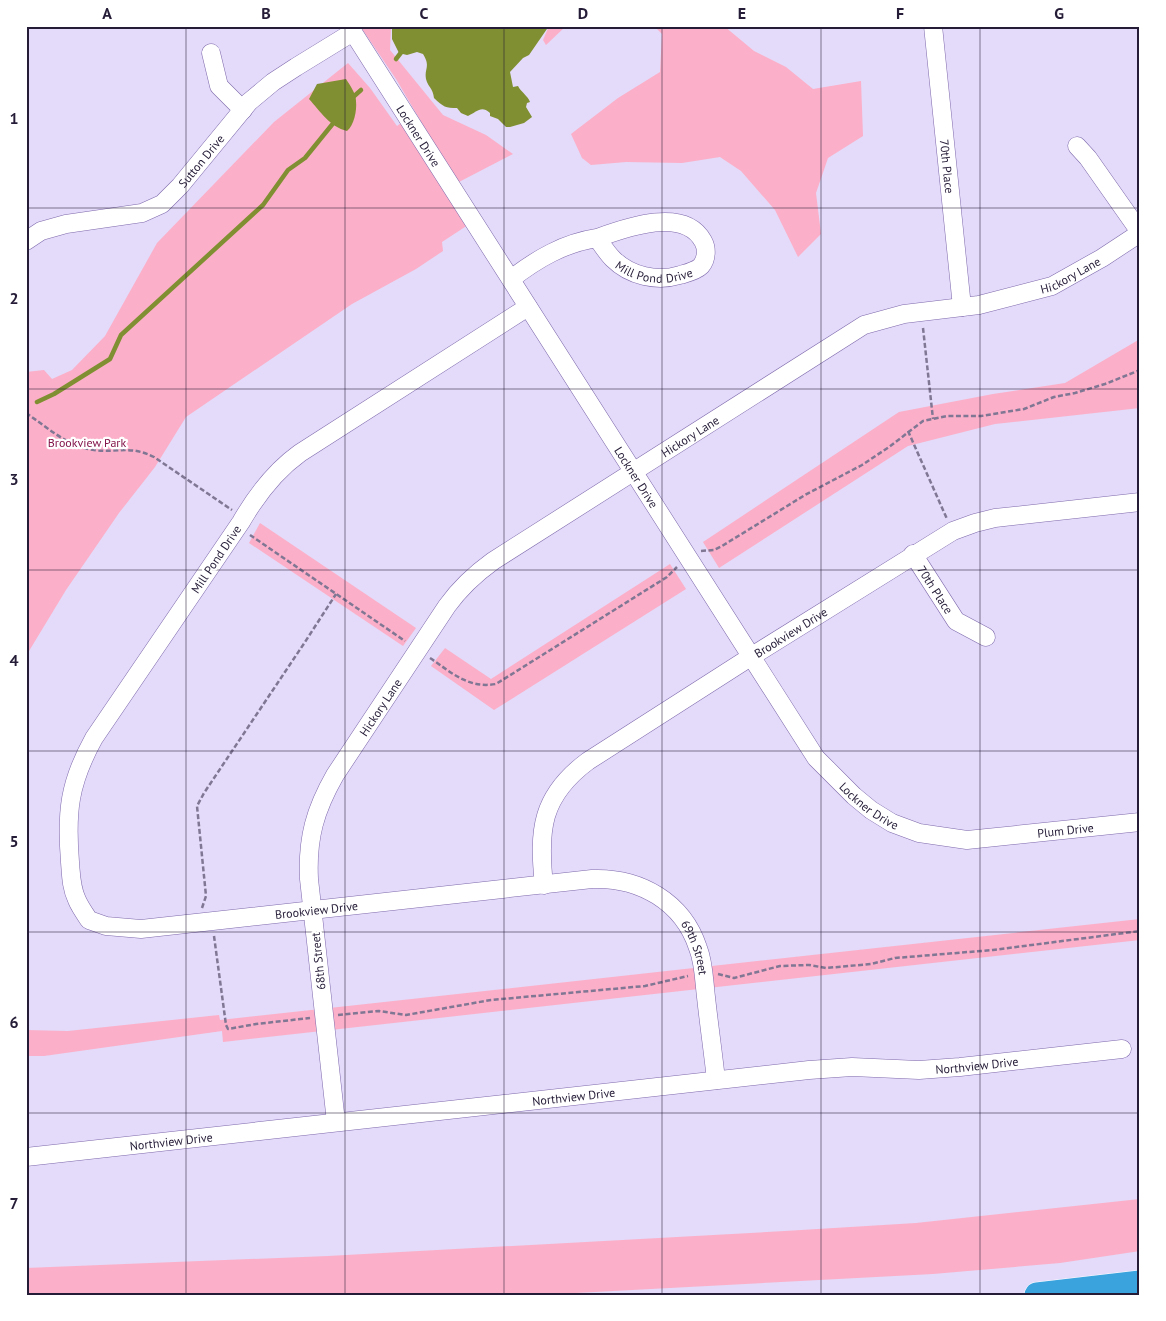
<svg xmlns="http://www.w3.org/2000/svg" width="1166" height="1321" font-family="'PT Sans',sans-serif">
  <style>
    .green { fill: #fcafc8 }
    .water { fill: #808f31 }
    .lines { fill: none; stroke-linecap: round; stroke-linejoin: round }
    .stream { stroke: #808f31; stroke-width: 4.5 }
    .minor-casing { stroke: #7e68ac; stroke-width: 19 }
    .highway-casing { stroke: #fff; stroke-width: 26 }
    .path { stroke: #807794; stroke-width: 2.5; stroke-dasharray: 5 2.5; stroke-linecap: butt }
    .minor { stroke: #fff; stroke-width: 18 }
    .highway { stroke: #3aa3de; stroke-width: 25 }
    .grid { fill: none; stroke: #251c37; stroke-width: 1; stroke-opacity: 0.55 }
    .labels { text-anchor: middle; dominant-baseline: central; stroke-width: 4.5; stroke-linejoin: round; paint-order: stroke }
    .street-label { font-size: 12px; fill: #251c37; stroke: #fff }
    .park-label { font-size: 12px; fill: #84154a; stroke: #fff }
    .neatline { fill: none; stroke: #251c37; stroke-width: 2 }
    .grid-label { font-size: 16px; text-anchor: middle; font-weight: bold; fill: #251c37 }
  </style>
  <rect width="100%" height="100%" fill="#e3dbf9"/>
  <g class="green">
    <path d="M360,26H391L390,50L443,115L486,135L513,154L457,183L396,79Z"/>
    <path d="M549,26H566L546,45L543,40Z"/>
    <path d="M654,26H724L754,51L786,67L813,89L861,81L863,136L828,158L816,193L821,234L798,257L775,210L741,171L720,157L682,163L626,162L591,165L582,158L571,134L618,98L660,72L662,34Z"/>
    <path d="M348,63L370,88L397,126L408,118L474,221L442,242L443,251L416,269L352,304L186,417L155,467L119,513L66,590L26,656V372L44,370L52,379L72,370L105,336L157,243L274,122Z"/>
    <path d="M1140,339V408L995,424L908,446L719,568L703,542L899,412L993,394L1065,383Z"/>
    <path d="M260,523L416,628L403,646L249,543Z"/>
    <path d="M670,564L686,589L494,710L431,666L445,648L491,679Z"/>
    <path d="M1140,919V940L223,1042L222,1031L44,1056H26V1030L68,1031L219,1015L220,1020Z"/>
    <path d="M1140,1199V1251L1060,1263L933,1274L538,1295H26V1268L328,1256L785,1231L916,1223Z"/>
  </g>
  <g class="water">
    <path d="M392,26H549L529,55L523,58L510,72L513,87L518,86C521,92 528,96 530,102L527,103L526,107L532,117L524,123L510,127H506L498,119L490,116V113C481,105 477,112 468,116L461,113L457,108C446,108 443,107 434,98C433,88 428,87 426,79C424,68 431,67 423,54L417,52L407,55L399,53L392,39Z"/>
    <path d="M346,79C350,85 356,94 356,101C357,111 354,125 347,131C330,127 320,111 309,99L317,84Z"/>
  </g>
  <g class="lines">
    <g class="stream">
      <path d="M396,59L403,50"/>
      <path d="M352,98L361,90"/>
      <path d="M37,402L54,394L110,359L121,335L263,205L288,170L305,158L335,121"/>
    </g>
    <g class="minor-casing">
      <g id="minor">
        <path id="s1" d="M349,26L816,758L854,796L871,810L892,823L919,833L967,840L1140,822"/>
        <path id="s2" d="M933,26L962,307"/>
        <path d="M211,53L219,86L243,110"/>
        <path d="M1077,146L1088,158L1140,232"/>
        <path id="s3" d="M26,241L41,231L66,224L142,213L162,204L180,186L249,102L273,82L296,67L353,32"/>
        <path id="s4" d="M511,279C537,259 564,243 597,238C602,245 607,253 613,259C630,276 657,282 680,275C687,273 696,271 701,266C707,259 707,248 703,241C684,206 625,228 597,238"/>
        <path id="s5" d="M528,307L300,453C275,471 256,496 241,522L94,738C69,783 66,812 70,862C71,874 71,888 77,900C80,907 85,914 89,920L106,926L141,929L592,879C640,877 683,902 698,948C704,963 704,981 706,997C709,1025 713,1052 716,1080"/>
        <path id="s6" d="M913,554L956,621L986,637"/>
        <path id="s7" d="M544,885C538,830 541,796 588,761L752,656L953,531L975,523L995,518L1140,502"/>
        <path id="s8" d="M336,1122L309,879C307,838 315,810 335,775L447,606C460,588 475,574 493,561L864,325L904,314L979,305L1052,286L1102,258L1140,233"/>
        <path id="s9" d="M26,1157L809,1070L852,1067L919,1070L960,1067L1122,1049"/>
      </g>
    </g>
    <g class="highway-casing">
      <path id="highway" d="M1037,1295L1140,1283"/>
    </g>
    <g class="path">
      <path d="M923,328L933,419"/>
      <path d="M26,413C47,427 68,447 94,450C118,453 130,445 154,457L232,510"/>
      <path d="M908,431L947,519"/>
      <path d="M250,535L405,641"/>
      <path d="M701,551L714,550L722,546L805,495L862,465L889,447L923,421L947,416H981L1024,409L1054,397L1075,393L1105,384L1140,370"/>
      <path d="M430,658C451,672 468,689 496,684L667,577L677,567"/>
      <path d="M202,908L206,896L197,806L204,793L305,642L336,594"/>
      <path d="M214,936L226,1025L228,1029L256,1024L310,1018"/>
      <path d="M718,974L734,978L780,966L809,965L826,968L871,964L895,958L993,950L1140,931"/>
      <path d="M338,1015L379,1011L406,1015L491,1000L645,986L688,976"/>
    </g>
    <use href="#minor" class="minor"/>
    <use href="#highway" class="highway"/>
  </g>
  <path class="grid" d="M186,26V1295M345,26V1295M504,26V1295M662,26V1295M821,26V1295M980,26V1295M26,208H1140M26,389H1140M26,570H1140M26,751H1140M26,932H1140M26,1113H1140"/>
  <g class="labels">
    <g class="street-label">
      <text stroke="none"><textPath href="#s1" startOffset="130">Lockner Drive</textPath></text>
      <text stroke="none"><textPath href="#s3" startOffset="201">Sutton Drive</textPath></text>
      <text stroke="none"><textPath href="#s2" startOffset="141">70th Place</textPath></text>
      <text stroke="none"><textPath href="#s4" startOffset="168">Mill Pond Drive</textPath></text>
      <text stroke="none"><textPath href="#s8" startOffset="1274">Hickory Lane</textPath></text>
      <text stroke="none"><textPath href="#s8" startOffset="854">Hickory Lane</textPath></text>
      <text stroke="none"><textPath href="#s1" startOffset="535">Lockner Drive</textPath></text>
      <text transform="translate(216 559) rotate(-56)">Mill Pond Drive</text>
      <text stroke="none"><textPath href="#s6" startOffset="42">70th Place</textPath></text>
      <text stroke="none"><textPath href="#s7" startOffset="380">Brookview Drive</textPath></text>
      <text stroke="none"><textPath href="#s8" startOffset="435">Hickory Lane</textPath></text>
      <text stroke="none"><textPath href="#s1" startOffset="940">Lockner Drive</textPath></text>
      <text stroke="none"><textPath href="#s1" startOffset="1145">Plum Drive</textPath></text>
      <text stroke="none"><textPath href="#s5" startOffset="1044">Brookview Drive</textPath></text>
      <text stroke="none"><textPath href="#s5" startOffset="1456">69th Street</textPath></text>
      <text transform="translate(318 961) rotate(-96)">68th Street</text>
      <text stroke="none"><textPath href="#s9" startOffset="956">Northview Drive</textPath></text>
      <text stroke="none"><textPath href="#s9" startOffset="551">Northview Drive</textPath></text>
      <text stroke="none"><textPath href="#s9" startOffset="146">Northview Drive</textPath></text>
    </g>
    <g class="park-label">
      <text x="87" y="442">Brookview Park</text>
    </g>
  </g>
  <rect width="1166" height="1321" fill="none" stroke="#ffffff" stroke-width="55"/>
  <rect x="28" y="28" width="1110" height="1266" class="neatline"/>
  <g class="grid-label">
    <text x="107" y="19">A</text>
    <text x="266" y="19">B</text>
    <text x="424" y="19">C</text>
    <text x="583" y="19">D</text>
    <text x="742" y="19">E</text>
    <text x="900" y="19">F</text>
    <text x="1059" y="19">G</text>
    <text x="14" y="124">1</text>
    <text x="14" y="304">2</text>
    <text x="14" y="485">3</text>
    <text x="14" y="666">4</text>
    <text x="14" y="847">5</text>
    <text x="14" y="1028">6</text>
    <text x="14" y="1209">7</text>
  </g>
</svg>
